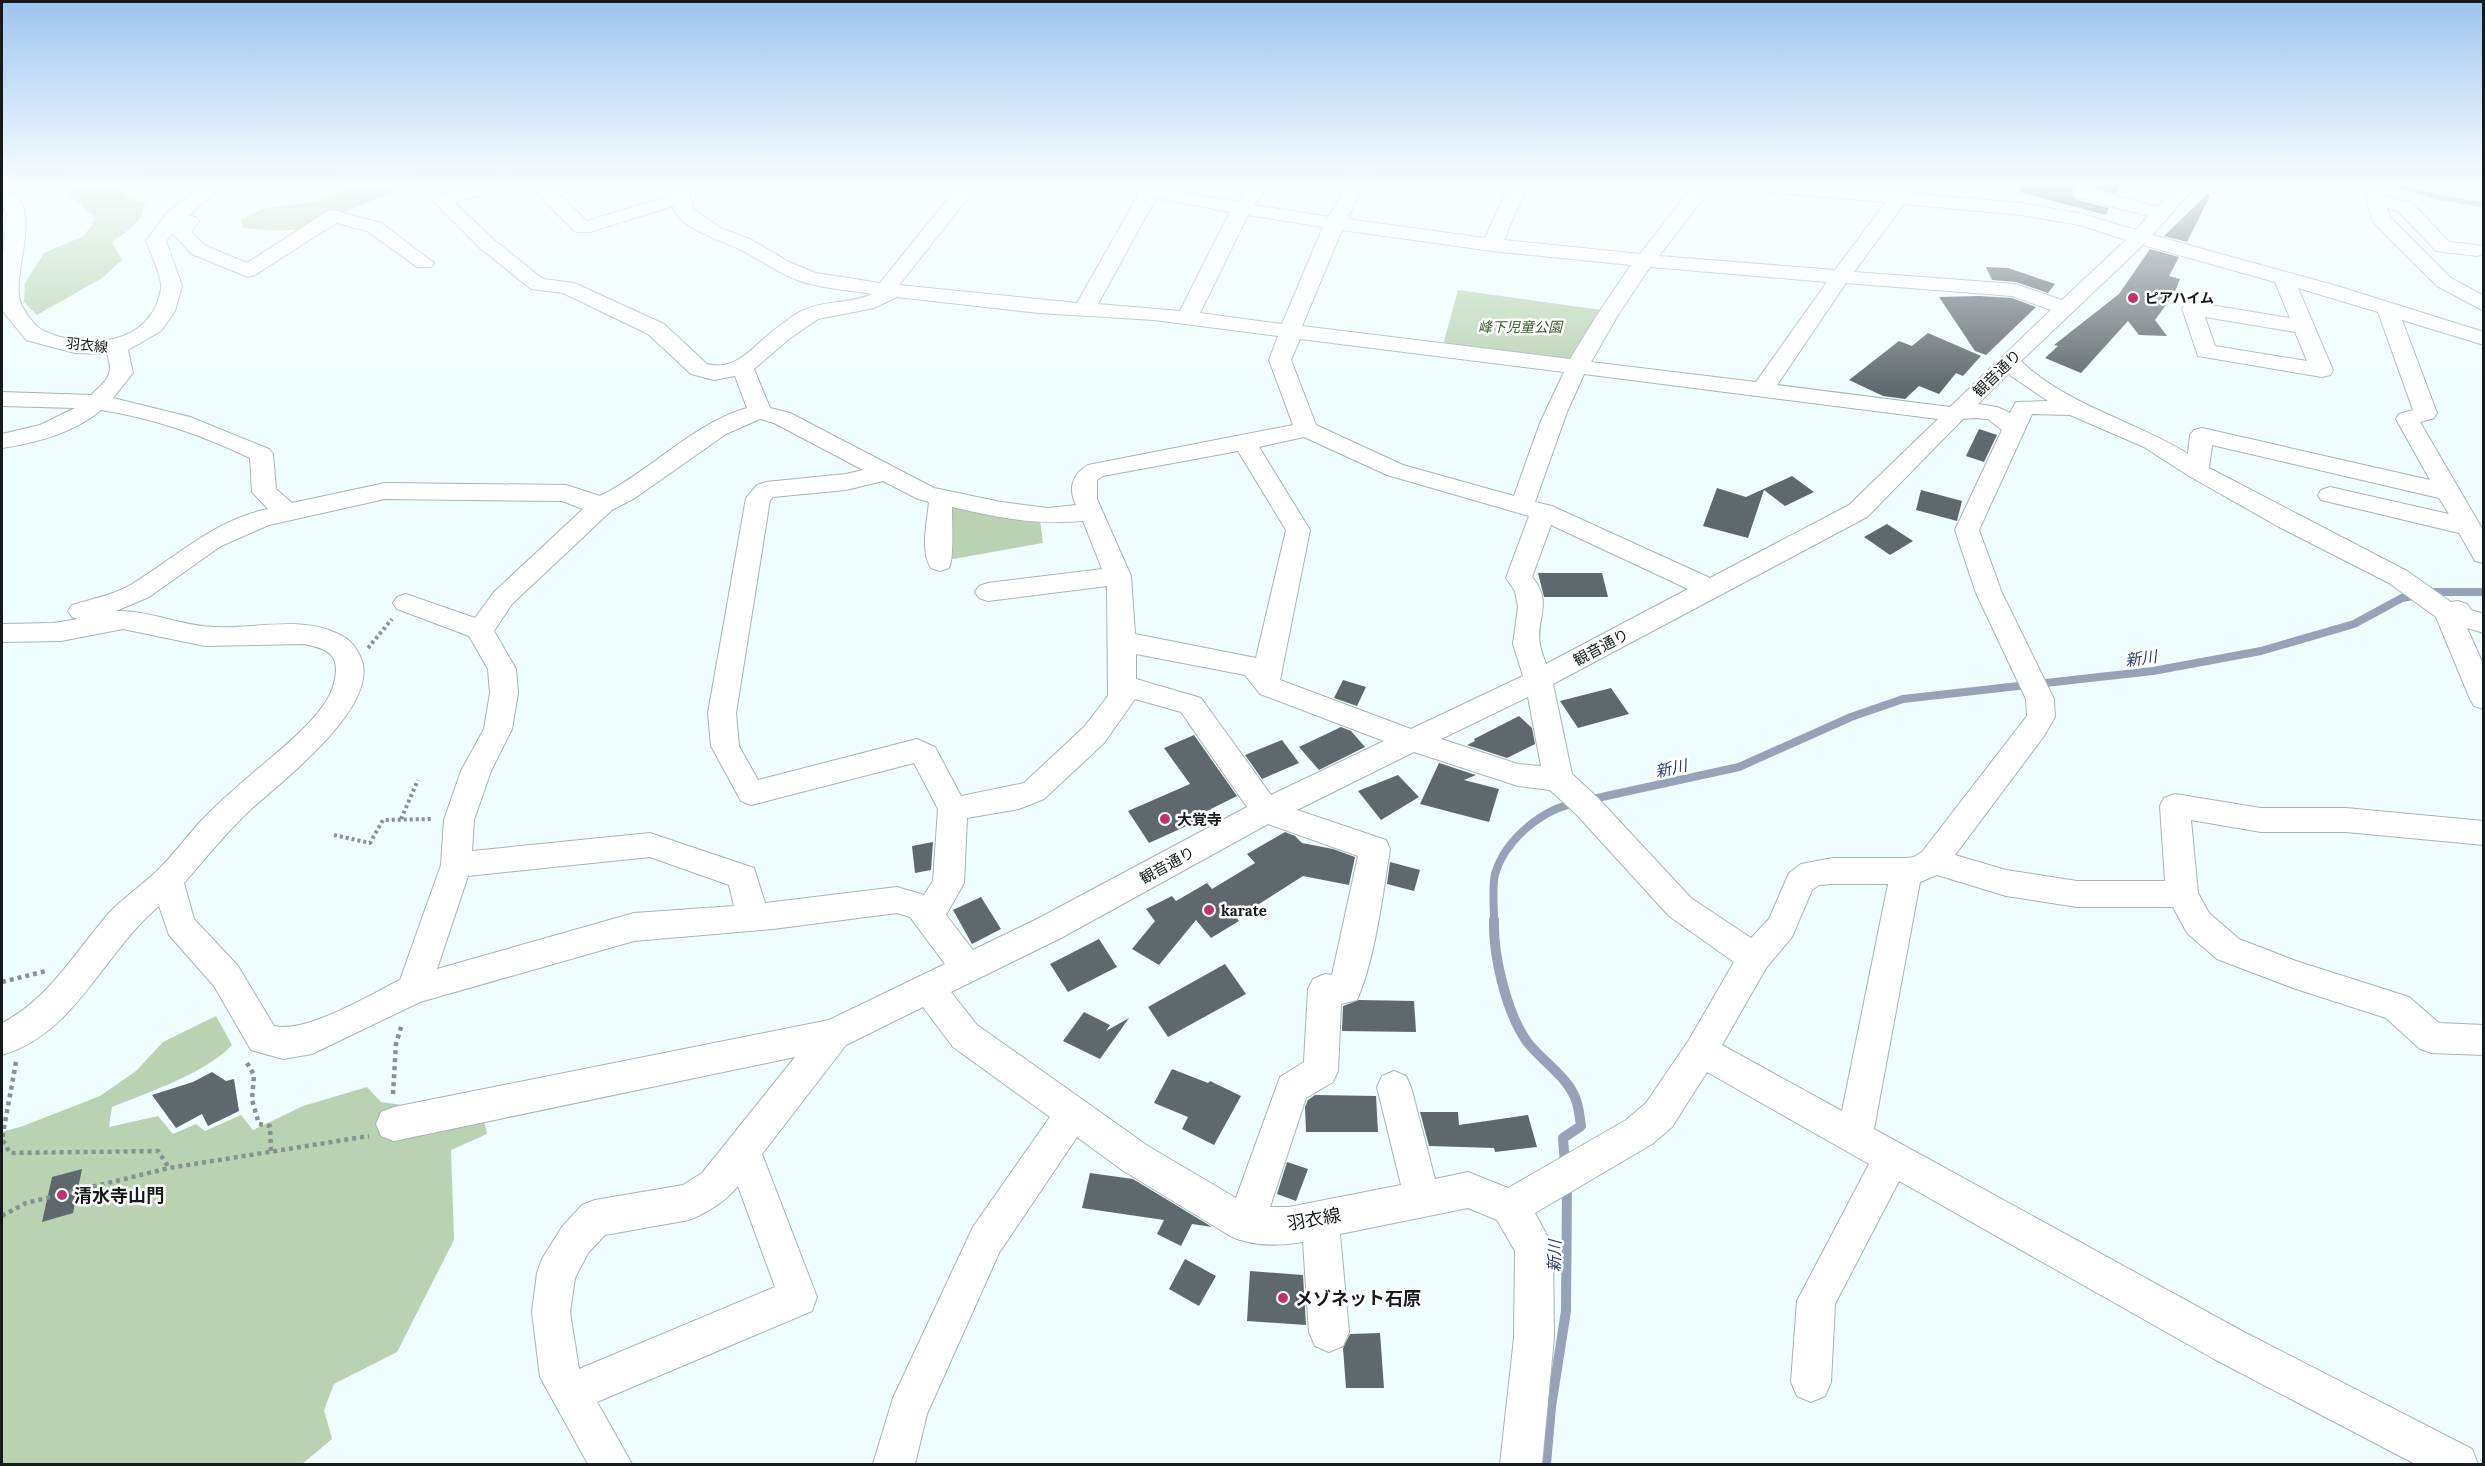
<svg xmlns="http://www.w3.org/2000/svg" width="2485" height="1466" font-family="Lora,'Noto Sans JP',serif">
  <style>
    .green { fill: #b9d3b2 }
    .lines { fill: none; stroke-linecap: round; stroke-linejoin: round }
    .stream-far2 { stroke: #96a2b7; stroke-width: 5 }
    .stream-far1 { stroke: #96a2b7; stroke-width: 8 }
    .stream { stroke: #96a2b7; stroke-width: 10 }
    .building { fill: #5f686d }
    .minor-casing { stroke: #a7b4b5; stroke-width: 2 }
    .path-far1 { stroke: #879191; stroke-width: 4; stroke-dasharray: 3 3; stroke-linecap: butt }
    .path { stroke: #879191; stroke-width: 4.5; stroke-dasharray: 4 4; stroke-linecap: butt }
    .minor { fill: #fff; fill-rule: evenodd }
    .poi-dot { fill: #be336d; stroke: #fff; stroke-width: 2 }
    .labels { text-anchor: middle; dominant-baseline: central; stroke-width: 5; stroke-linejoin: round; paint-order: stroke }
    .far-poi-label { font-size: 14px; font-weight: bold; fill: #151a1a; stroke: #fff; text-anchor: start }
    .far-park-label { font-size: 14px; font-style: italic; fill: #345828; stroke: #fff }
    .far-street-label { font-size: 14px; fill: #151a1a; stroke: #fff }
    .street-label { font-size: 15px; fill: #151a1a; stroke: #fff }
    .poi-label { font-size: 15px; font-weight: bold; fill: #151a1a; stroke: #fff; text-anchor: start }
    .water-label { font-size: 16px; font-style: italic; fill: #293e6d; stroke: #fff }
    .near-poi-label { font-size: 18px; font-weight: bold; fill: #151a1a; stroke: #fff; text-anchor: start }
    .near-street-label { font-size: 18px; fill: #151a1a; stroke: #fff }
  </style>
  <rect width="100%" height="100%" fill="#f0fdfe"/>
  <g class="green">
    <path d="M62,185H140L124,192L127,198L145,202C143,223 128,230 112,242L122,260L102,278L37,315L24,302L25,283L44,253L84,236L96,218L71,197Z"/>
    <path d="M359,185H410L303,229L278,231L243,228L241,219L264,209L322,200Z"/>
    <path d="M1458,290L1601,310L1575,359L1565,362L1443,345Z"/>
    <path d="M950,507L1007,518L1040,520L1043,543L947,560Z"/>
    <path d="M216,1016L232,1045C206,1073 147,1093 112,1107L109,1127L158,1116L173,1134L196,1124L205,1131L241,1115L253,1130L303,1106L367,1087L381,1102L409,1106L480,1101L487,1134L451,1150L454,1240L397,1352L334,1384L324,1410L332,1439L302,1464H2V1132L23,1126L100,1096L136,1071L163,1042Z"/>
  </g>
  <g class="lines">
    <path class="stream-far2" d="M2398,185L2438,197L2484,205"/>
    <g class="stream-far1">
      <path d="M1588,800L1739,767L1851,717L1903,699L2153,671L2261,651L2354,624L2402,598L2436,592H2484"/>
      <path d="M1494,921C1494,907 1492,888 1495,874C1505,840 1542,809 1576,803"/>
    </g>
    <g class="stream">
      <path d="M1494,920C1493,955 1506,1013 1528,1043C1543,1062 1570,1078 1577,1103C1579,1110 1580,1119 1581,1126L1563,1138L1565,1165"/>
      <path d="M1546,1464L1551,1407L1566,1311L1567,1185"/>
    </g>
  </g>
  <g class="building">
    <path d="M2020,185H2121L2116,194L2083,185L2074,187L2071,192L2074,199L2109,208L2106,215L2019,192Z"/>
    <path d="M2207,194L2210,196L2187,242L2164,236Z"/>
    <path d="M2150,249L2179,257L2169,276L2180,279L2174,294L2155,320L2167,336L2139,335L2128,321L2081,373L2045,358L2058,346L2054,345L2119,294Z"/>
    <path d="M1986,267L2008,268L2055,284L2048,293L2016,282L1992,280Z"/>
    <path d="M1979,296L2012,298L2036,307L1986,355L1975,351L1939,297Z"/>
    <path d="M1928,333L1981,356L1963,376L1956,373L1939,394L1919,386L1905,399L1883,396L1849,380L1899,341L1912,346Z"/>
    <path d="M1979,429L1997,435L1984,462L1966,456Z"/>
    <path d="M1792,476L1814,492L1785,506L1764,490L1748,538L1703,526L1717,488L1746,497Z"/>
    <path d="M1921,490L1962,501L1957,521L1916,510Z"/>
    <path d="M1887,524L1913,541L1890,555L1864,537Z"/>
    <path d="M1538,573H1602L1608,597H1544Z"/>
    <path d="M1343,680L1366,687L1357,706L1334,698Z"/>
    <path d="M1611,688L1629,714L1578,728L1560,701Z"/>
    <path d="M1519,716L1532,728L1535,744L1507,758L1467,745L1475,741L1474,739Z"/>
    <path d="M1341,727L1351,731L1365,747L1319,770L1299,747Z"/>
    <path d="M1194,735L1237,796L1199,815L1202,819L1149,843L1128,811L1190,784L1164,748Z"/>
    <path d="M1282,740L1299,763L1262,779L1245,755Z"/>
    <path d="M1439,763L1476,775L1464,780L1499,789L1489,822L1420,804Z"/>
    <path d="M1398,775L1419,797L1381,820L1358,791Z"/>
    <path d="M1285,832L1295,836L1302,843L1333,849L1355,857L1349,885L1303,876L1237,918L1239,921L1211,938L1196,920L1159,965L1132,949L1155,921L1146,909L1172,896L1176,901L1207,883L1212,889L1255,863L1247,854Z"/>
    <path d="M933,842L931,870L915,873L912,846Z"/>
    <path d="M1390,862L1420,870L1414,891L1387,884Z"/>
    <path d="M981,897L1001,929L972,944L953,910Z"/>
    <path d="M1099,939L1117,967L1068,992L1050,964Z"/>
    <path d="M1225,964L1246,994L1168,1037L1148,1007Z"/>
    <path d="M1359,1000L1414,1001L1416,1032L1342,1031L1343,1006Z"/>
    <path d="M1084,1012L1110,1025L1106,1031L1129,1018L1100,1059L1063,1041Z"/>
    <path d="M1172,1069L1208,1083L1210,1081L1241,1096L1214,1145L1182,1129L1188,1117L1154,1103Z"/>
    <path d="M212,1072L226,1081L234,1079L239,1111L208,1126L202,1114L176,1128L152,1095L193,1082Z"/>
    <path d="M1315,1095L1376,1096L1378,1132H1306L1305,1107L1308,1100Z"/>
    <path d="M1420,1112H1458L1459,1125L1528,1115L1537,1147L1495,1152L1494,1148L1429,1146Z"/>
    <path d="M1287,1162L1308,1169L1296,1201L1277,1194Z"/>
    <path d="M82,1169L73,1213L42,1222L52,1177Z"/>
    <path d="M1090,1173L1133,1179L1212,1227L1192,1224L1181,1246L1157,1234L1164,1220L1082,1208Z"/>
    <path d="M1185,1259L1216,1276L1199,1306L1169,1289Z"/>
    <path d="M1250,1271L1303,1275L1306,1325L1247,1321Z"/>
    <path d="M1380,1333L1384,1388H1346L1343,1348L1350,1334Z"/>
  </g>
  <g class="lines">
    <g class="minor-casing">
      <g id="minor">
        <path d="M203,185H223L188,216L196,217L199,221L191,232L206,246L247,263L326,212L333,210L381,223L434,263L431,267H417L367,231L336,223L255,275L248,277L192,254L172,233L166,241L182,286L175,311L161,331L128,350L133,373L113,398L190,417L269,449L273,454L276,489L292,503L385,483L566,485L600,496C651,471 692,424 747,408L735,376L714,380L691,374L648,334L563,293L531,289L480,248L432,200L434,196L477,185H506L504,189L454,202L494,240L543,279L574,283L664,324L707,364C739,373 757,340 781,325C788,320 796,313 804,310C825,300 851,304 872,294C850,290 825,289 803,282C779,274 760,259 737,248C720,240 677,227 673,206L590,232H576L545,202L536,185H554L560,195L587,221L671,195L665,185H684L689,191L693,209L721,228L752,240L789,262L816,273L880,283L959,185H978L899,285L1077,303L1139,194L1116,189L1114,185H1163L1162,188L1236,202L1252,185H1271L1254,205L1329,217L1346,185H1364L1347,219L1485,238L1509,185H1527L1504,240L1640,254L1694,185H1713L1659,256L1835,270L1886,202L1754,191L1747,189L1745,185H1813L1891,192L1895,185H1913L1909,193L2021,203L2083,214L2136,230L2148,216L2075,197L2073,193L2075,189L2082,187L2157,207L2178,185H2197L2152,235L2337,286L2484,332V345L2402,320L2437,413L2434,418L2420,422L2484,532V563L2475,561L2459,533L2321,500L2318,495L2321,490L2330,487L2449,514L2439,498L2212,445L2209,468L2407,571L2451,602L2458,601L2467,604L2471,610L2484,614V633L2467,628L2484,666V709L2474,706L2470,699L2436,617L2389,583L2279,527L2189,476L2144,447L2070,415L2032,414L1979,530L2002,593L2054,699L2055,717L2044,736L1955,855L2006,870L2077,881H2165L2160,806L2164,798L2175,794L2261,808H2346L2484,821V845L2346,832H2261L2191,820L2198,893L2209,913L2239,939L2296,961L2409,997L2439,1023L2484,1025V1055L2432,1053L2420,1049L2386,1018L2293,988L2217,959L2187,933L2173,907H2077L2006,896L1937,875L1920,882L1874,1129L2242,1331L2472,1449L2478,1464H2415L2214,1359L1899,1181L1835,1304L1831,1382L1825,1396L1811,1402L1797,1396L1791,1382L1797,1301L1869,1164L1707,1072L1672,1127L1652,1144L1535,1213L1553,1247L1554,1338L1542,1464H1500L1514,1338L1515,1251L1497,1220L1468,1208L1340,1234L1349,1332L1343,1346L1329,1352L1315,1346L1309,1332L1303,1242C1280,1246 1253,1246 1232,1237L1122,1170L1077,1137L999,1253L927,1414L915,1464H873L893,1398L973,1227L1050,1117L953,1047L923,1007L846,1045L762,1154L817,1297L812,1311L597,1402L632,1464H588L540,1377L532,1312L537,1273L542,1259L562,1227L582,1205L595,1200L683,1185L702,1173L795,1057L394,1141L381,1136L376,1124L381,1112L394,1107L829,1020L945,964L910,917L897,913L773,929L634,941L420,1002L312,1054L283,1059L251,1050L214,986L169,935L159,906C104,952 75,1034 2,1055V1023C48,1000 76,951 109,913C124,897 141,886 157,871C172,856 185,839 199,823C216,805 234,789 253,773C277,752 327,715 334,683C341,655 329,649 304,644L205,646L123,629L61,641L2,642V624L54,623L78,619L72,617L68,611L72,605C92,599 114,595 132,584C178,556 214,520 268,509L252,492L250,458C202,435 153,418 101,410C74,433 36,443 2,448V434L40,425L75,408L2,406V392L91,395C106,381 115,375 107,354L75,353L26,340L2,310V265L7,215L2,202V188L18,196C40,228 5,287 25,311C29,318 37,328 44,331C87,351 152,345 161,289C163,278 150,252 146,241L167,213ZM1156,198L1230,212L1180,311L1098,304ZM1904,204L2021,215L2080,225L2126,240L2062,300L2015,284L1854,272ZM1248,215L1323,227L1282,324L1200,313ZM1342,230L1492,251L1631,265L1597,315L1570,359L1302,326ZM2143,245L2275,282L2290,318L2192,302L2185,304L2182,308L2198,356L2322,377L2330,375L2333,370L2298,288L2378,312L2413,410L2399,414L2396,419L2430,480L2202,428L2194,430L2190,435L2188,454C2135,421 2066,405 2021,361ZM1650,267L1827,282L1756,382L1591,362L1618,315ZM1846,283L2012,296L2051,310L1950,407L1777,385ZM897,297L1039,313L1154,320L1278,336L1269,360L1293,425L1088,465C1072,474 1068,489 1076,505L1048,508L1001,502L934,488L790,413L770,408L754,369L789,339L818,319L874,308ZM2205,317L2295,332L2307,361L2215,346ZM1300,339L1564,372L1540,423L1514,496L1403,465L1316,425L1291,360ZM2009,373L2011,376L2048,401L2016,402L2010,413L1997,407L1978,404ZM1584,374L1938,419L1849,505L1710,578L1552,506L1535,502L1567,412ZM1973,418L1988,419L2002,430L1955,530L1976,593L2026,699L2027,716L1922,852L1914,857L1906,858H1833L1801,864L1789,873L1769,919L1751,938L1691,898L1598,798L1572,774L1553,684L1867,517L1963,419ZM760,419L774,423L863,470L846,474L766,482L757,485L746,498L708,713L711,746L741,801L751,805L914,763L938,809L933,881L924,895L897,887L765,903L754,868L650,833L472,851L474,820L491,771L512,729L518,693L516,669L494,631L512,604L612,510L635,498L726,434ZM1304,437L1387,475L1529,516L1506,578L1515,591L1518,607L1513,644L1523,676L1411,729L1280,680L1310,530L1259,447ZM1238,451L1286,530L1256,658L1135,634L1131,576L1097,499V480L1103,476ZM883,481L918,499L929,502C927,522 920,551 931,568L940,571L949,568C954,560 952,521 952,507C1000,518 1034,525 1083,521L1102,569L988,583L979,586L975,592L979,598L988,601L1107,586L1108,696L1084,727L1024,783L961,796L935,747L917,739L758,780L739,746L736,713L770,500L773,497L846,490ZM385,499L562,501L583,509L494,592L475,618L406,594L397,597L393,603L397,609L469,636L488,669L490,693L484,729L461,771L444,820L441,865L400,980C369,995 306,1034 274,1026L238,966L194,919L184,883C205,859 225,834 248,812C279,783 387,703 359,654C353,643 348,638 336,633C299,616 254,629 215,627C181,626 149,610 116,611L149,597L221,546L269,525ZM1551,525L1688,589L1546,664C1544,658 1541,651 1540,645C1535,619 1554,603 1532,577ZM1136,654L1245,675L1260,694L1384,741L1271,795L1201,698L1136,679ZM1528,697L1541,766L1518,764L1441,739ZM1135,699L1181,712L1247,807L1039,918L973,950L946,915L964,883L967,818L1019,809L1044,799L1104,743ZM1414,752L1518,786L1550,790L1576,814L1669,916L1734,962L1689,1040L1646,1103L1626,1120L1508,1188L1468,1172L1435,1179L1411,1087L1406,1076L1394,1071L1382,1076L1377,1087L1401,1185L1289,1207H1270L1306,1098L1333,1082L1338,1071L1341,1004L1357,1000C1375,960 1383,893 1390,849L1386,840L1297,810ZM1268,824L1358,856L1332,975L1325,974L1313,979L1308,989L1304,1062L1280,1077L1236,1198L1148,1146L977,1025L951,992L1061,938ZM650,857L729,885L734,906L634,913L437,969L468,876ZM1833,884H1888L1842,1111L1722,1045L1766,968L1792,937L1812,890L1819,885ZM738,1186L775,1287L579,1369L570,1312L575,1278L588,1253L605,1235L689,1220C708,1212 725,1202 738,1186Z"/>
        <path d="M2367,185H2385V196L2412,203L2449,242L2484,246V254L2477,256L2436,251L2398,211L2387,208L2390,217L2451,278L2484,296V311L2437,286L2374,223L2367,204Z"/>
      </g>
    </g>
    <g class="path-far1">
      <path d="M368,648L392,619"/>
      <path d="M401,819L418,780"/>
      <path d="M334,835L370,843L383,820L432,819"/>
    </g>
    <g class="path">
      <path d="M2,982L46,971"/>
      <path d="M16,1062L2,1139L10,1153L158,1151L169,1168"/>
      <path d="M247,1063L254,1075L252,1100L259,1124L270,1126L271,1151"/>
      <path d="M393,1094L396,1044L402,1024"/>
      <path d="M2,1216L26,1203L169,1168L369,1136"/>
    </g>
    <use href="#minor" class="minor"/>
  </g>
  <linearGradient id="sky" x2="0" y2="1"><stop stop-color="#9dc4ef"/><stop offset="0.47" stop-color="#f8feff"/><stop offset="1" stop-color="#f8feff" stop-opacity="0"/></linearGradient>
  <rect width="2485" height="390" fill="url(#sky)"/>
  <g class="poi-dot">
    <circle cx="2133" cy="298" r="6"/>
    <circle cx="1165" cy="819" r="6"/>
    <circle cx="1209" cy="910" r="6"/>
    <circle cx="62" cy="1195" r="6"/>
    <circle cx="1283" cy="1298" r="6"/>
  </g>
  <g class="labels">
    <g class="far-poi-label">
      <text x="2145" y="298">ピアハイム</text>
    </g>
    <g class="far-park-label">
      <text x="1520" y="327">峰下児童公園</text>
    </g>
    <g class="far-street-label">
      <text transform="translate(87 345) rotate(6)">羽衣線</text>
    </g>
    <g class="street-label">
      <text transform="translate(1997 373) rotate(-44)">観音通り</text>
      <text transform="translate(1601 647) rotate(-28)">観音通り</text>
      <text transform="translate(1167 865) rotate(-29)">観音通り</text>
    </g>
    <g class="poi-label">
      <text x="1177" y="819">大覚寺</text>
      <text x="1221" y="910">karate</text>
    </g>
    <g class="water-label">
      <text transform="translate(2141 658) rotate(-8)">新川</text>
      <text transform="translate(1671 768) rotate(-12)">新川</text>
      <text transform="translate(1554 1256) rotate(-88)">新川</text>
    </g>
    <g class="near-poi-label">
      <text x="74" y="1195">清水寺山門</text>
      <text x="1295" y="1298">メゾネット石原</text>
    </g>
    <g class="near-street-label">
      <text transform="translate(1314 1219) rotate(-10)">羽衣線</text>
    </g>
  </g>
  <rect width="2485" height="1466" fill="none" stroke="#151a1a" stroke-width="6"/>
</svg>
